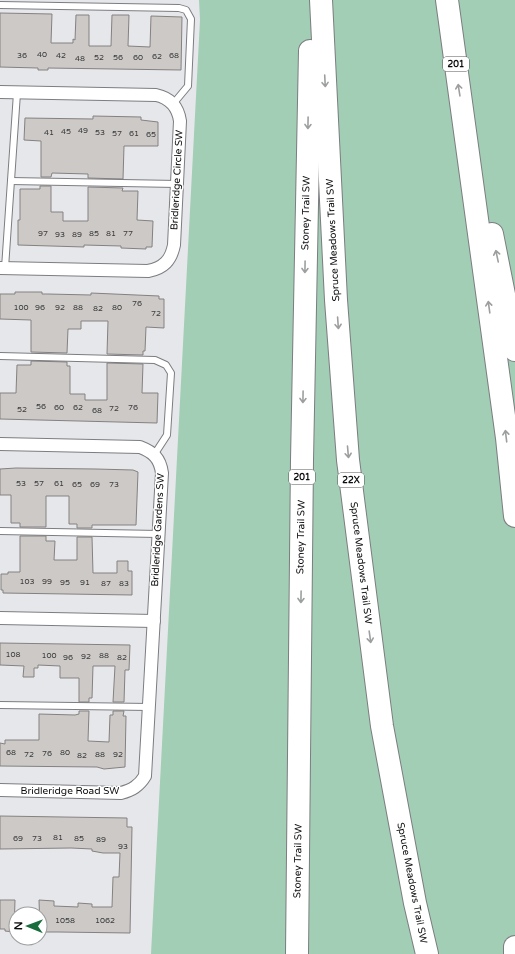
<svg xmlns="http://www.w3.org/2000/svg" width="515" height="954" font-family="'Varela Round',sans-serif">
  <style>
    .green { fill: #a1ceb4 }
    .building { fill: #ccc9c7; stroke: #858180 }
    .lines { fill: none; stroke-linecap: round; stroke-linejoin: round }
    .lane-casing { stroke: #7c7d80; stroke-width: 8 }
    .street-casing { stroke: #7c7d80; stroke-width: 14 }
    .highway-casing { stroke: #7c7d80; stroke-width: 24 }
    .lane { stroke: #fff; stroke-width: 6 }
    .street { stroke: #fff; stroke-width: 12 }
    .highway { stroke: #fff; stroke-width: 22 }
    .oneway { stroke: #9d9e9e }
    .labels { text-anchor: middle; dominant-baseline: central; stroke-width: 3; stroke-linejoin: round; paint-order: stroke }
    .number-label { font-size: 8px; fill: #3b3b3c }
    .shield { fill: #fff; stroke: #545556; stroke-width: 1 }
    .shield-label { font-size: 9px; font-weight: bold; fill: #0b0c0d }
    .street-label { font-size: 10px; fill: #0b0c0d; stroke: #fff }
  </style>
  <rect width="100%" height="100%" fill="#e6e7eb"/>
  <path class="green" d="M199,0H515V954H151L200,20Z"/>
  <g class="building">
    <path d="M0,13L52,14L51,43H73V39L75,40L76,15H89V46H111L112,15H129L128,46L150,47L151,16L182,17L181,70L48,68V70H38V68L0,67Z"/>
    <path d="M93,116L141,117V120L158,122V146H124L123,179L88,178V174L52,173L51,177H41V141L24,140L25,118L93,119Z"/>
    <path d="M40,186H51V212H63V221H88V187L123,188L122,191H138L137,220L153,221L152,247H146V249L121,248V246L84,245V247L18,245V220H20V189H40Z"/>
    <path d="M15,292H42V294H48L91,295V293L159,296V299H164V328L146,327L145,351H143V355L107,354L108,321H81V329H68L67,353L31,352V320L0,319V294H15Z"/>
    <path d="M31,361L67,362V366H70V394H85V400H107V363L143,364L142,393H158L157,423L0,419V393H16L17,365H31Z"/>
    <path d="M16,468L96,469L133,470L138,472L136,525H92V528H77V524H69V496H46V527H20V523H11V495H0V469Z"/>
    <path d="M20,536H46V541H55L54,560H77V537H92L93,573H117V561H128V571H132V595L3,593V590H1V574H8V572H20Z"/>
    <path d="M0,643L130,645L129,670H125L124,702H113L115,666H93L92,698H89V702H79V678H60V666L38,665V668H34V677H23L24,666L0,665Z"/>
    <path d="M79,711H89L88,741L109,742L110,715H113V711H124L123,716H126L125,767L104,769L97,767L0,766V743L5,744V740H39V714L75,715L79,714Z"/>
    <path d="M0,816L127,818V827H132L130,933L59,932H44V930H40L39,900L54,901V906L78,907V903L92,904V907H112L113,877H119L120,853H103L92,851V849L71,848L0,849Z"/>
    <path d="M0,900H15L14,932L5,931V929H0Z"/>
  </g>
  <g class="lines">
    <g class="lane-casing">
      <g id="lane">
        <path d="M0,5L179,8L186,10L191,19L188,86L173,104"/>
        <path d="M11,181L177,184"/>
        <path d="M5,268L17,93"/>
        <path d="M0,356L155,360L166,365L171,373L167,435L154,455"/>
        <path d="M0,531L158,534"/>
        <path d="M0,705L150,707"/>
      </g>
    </g>
    <g class="street-casing">
      <g id="street">
        <path d="M0,92L156,95C170,98 178,107 180,121L174,245C171,260 164,268 148,271L0,268"/>
        <path d="M0,444L140,447C153,452 160,458 162,473L145,776C139,786 132,790 121,793L0,790"/>
        <path d="M0,618L154,621"/>
      </g>
    </g>
    <g class="highway-casing">
      <g id="highway">
        <path d="M321,0L336,300L348,460L382,726L415,903L427,954"/>
        <path d="M447,0L507,438L515,516"/>
        <path d="M492,234L515,350"/>
        <path d="M297,954L302,460L310,51"/>
        <path d="M515,954V947"/>
      </g>
    </g>
    <use href="#lane" class="lane"/>
    <use href="#street" class="street"/>
    <use href="#highway" class="highway"/>
  </g>
  <defs><path id="oneway-shaft" d="M-6 0H5M1.5-3L5.5 0L1.5 3" fill="none" stroke-width="1.6" stroke-linecap="round" stroke-linejoin="round"/></defs>
  <g class="oneway">
    <use href="#oneway-shaft" transform="translate(325 81) rotate(87)"/>
    <use href="#oneway-shaft" transform="translate(459 90) rotate(-99)"/>
    <use href="#oneway-shaft" transform="translate(308 123) rotate(91)"/>
    <use href="#oneway-shaft" transform="translate(497 256) rotate(-102)"/>
    <use href="#oneway-shaft" transform="translate(305 267) rotate(91)"/>
    <use href="#oneway-shaft" transform="translate(489 307) rotate(-98)"/>
    <use href="#oneway-shaft" transform="translate(338 323) rotate(86)"/>
    <use href="#oneway-shaft" transform="translate(303 397) rotate(91)"/>
    <use href="#oneway-shaft" transform="translate(506 436) rotate(-97)"/>
    <use href="#oneway-shaft" transform="translate(348 452) rotate(85)"/>
    <use href="#oneway-shaft" transform="translate(301 597) rotate(91)"/>
    <use href="#oneway-shaft" transform="translate(370 637) rotate(82)"/>
  </g>
  <g class="labels">
    <g class="number-label">
      <text x="42" y="54">40</text>
      <text x="22" y="55">36</text>
      <text x="61" y="55">42</text>
      <text x="174" y="55">68</text>
      <text x="157" y="56">62</text>
      <text x="99" y="57">52</text>
      <text x="118" y="57">56</text>
      <text x="138" y="57">60</text>
      <text x="80" y="58">48</text>
      <text x="83" y="130">49</text>
      <text x="66" y="131">45</text>
      <text x="49" y="132">41</text>
      <text x="100" y="132">53</text>
      <text x="117" y="133">57</text>
      <text x="134" y="133">61</text>
      <text x="151" y="134">65</text>
      <text x="43" y="233">97</text>
      <text x="94" y="233">85</text>
      <text x="111" y="233">81</text>
      <text x="128" y="233">77</text>
      <text x="60" y="234">93</text>
      <text x="77" y="234">89</text>
      <text x="137" y="303">76</text>
      <text x="21" y="307">100</text>
      <text x="40" y="307">96</text>
      <text x="60" y="307">92</text>
      <text x="78" y="307">88</text>
      <text x="117" y="307">80</text>
      <text x="98" y="308">82</text>
      <text x="156" y="313">72</text>
      <text x="41" y="406">56</text>
      <text x="59" y="407">60</text>
      <text x="78" y="407">62</text>
      <text x="133" y="407">76</text>
      <text x="114" y="408">72</text>
      <text x="22" y="409">52</text>
      <text x="97" y="410">68</text>
      <text x="21" y="483">53</text>
      <text x="39" y="483">57</text>
      <text x="59" y="483">61</text>
      <text x="77" y="484">65</text>
      <text x="95" y="484">69</text>
      <text x="114" y="484">73</text>
      <text x="27" y="581">103</text>
      <text x="47" y="581">99</text>
      <text x="65" y="582">95</text>
      <text x="85" y="582">91</text>
      <text x="106" y="583">87</text>
      <text x="124" y="583">83</text>
      <text x="13" y="654">108</text>
      <text x="49" y="655">100</text>
      <text x="104" y="655">88</text>
      <text x="86" y="656">92</text>
      <text x="68" y="657">96</text>
      <text x="122" y="657">82</text>
      <text x="11" y="752">68</text>
      <text x="65" y="752">80</text>
      <text x="47" y="753">76</text>
      <text x="29" y="754">72</text>
      <text x="100" y="754">88</text>
      <text x="118" y="754">92</text>
      <text x="82" y="755">82</text>
      <text x="58" y="837">81</text>
      <text x="18" y="838">69</text>
      <text x="37" y="838">73</text>
      <text x="79" y="838">85</text>
      <text x="101" y="839">89</text>
      <text x="123" y="846">93</text>
      <text x="65" y="920">1058</text>
      <text x="105" y="920">1062</text>
    </g>
    <g class="shield">
      <rect x="443" y="57" width="26" height="14" rx="3"/>
      <rect x="289" y="470" width="26" height="14" rx="3"/>
      <rect x="338" y="473" width="26" height="14" rx="3"/>
    </g>
    <g class="shield-label">
      <text x="456" y="64">201</text>
      <text x="302" y="477">201</text>
      <text x="351" y="480">22X</text>
    </g>
    <g class="street-label">
      <text transform="translate(177 180) rotate(-87)">Bridleridge Circle SW</text>
      <text transform="translate(306 213) rotate(-89)">Stoney Trail SW</text>
      <text transform="translate(333 240) rotate(-93)">Spruce Meadows Trail SW</text>
      <text transform="translate(158 530) rotate(-87)">Bridleridge Gardens SW</text>
      <text transform="translate(301 537) rotate(-89)">Stoney Trail SW</text>
      <text transform="translate(361 563) rotate(83)">Spruce Meadows Trail SW</text>
      <text x="70" y="791">Bridleridge Road SW</text>
      <text transform="translate(298 861) rotate(-89)">Stoney Trail SW</text>
      <text transform="translate(412 883) rotate(79)">Spruce Meadows Trail SW</text>
    </g>
  </g>
  <g transform="translate(28 926) rotate(271)"><circle r="19" fill="#ffffff" stroke="#9d9e9e"/>
  <path d="M0-3L7 15L0 10L-7 15Z" fill="#186c3d"/>
  <text y="-6" font-size="11" font-weight="bold" text-anchor="middle" fill="#0b0c0d">N</text>
  </g>
</svg>
